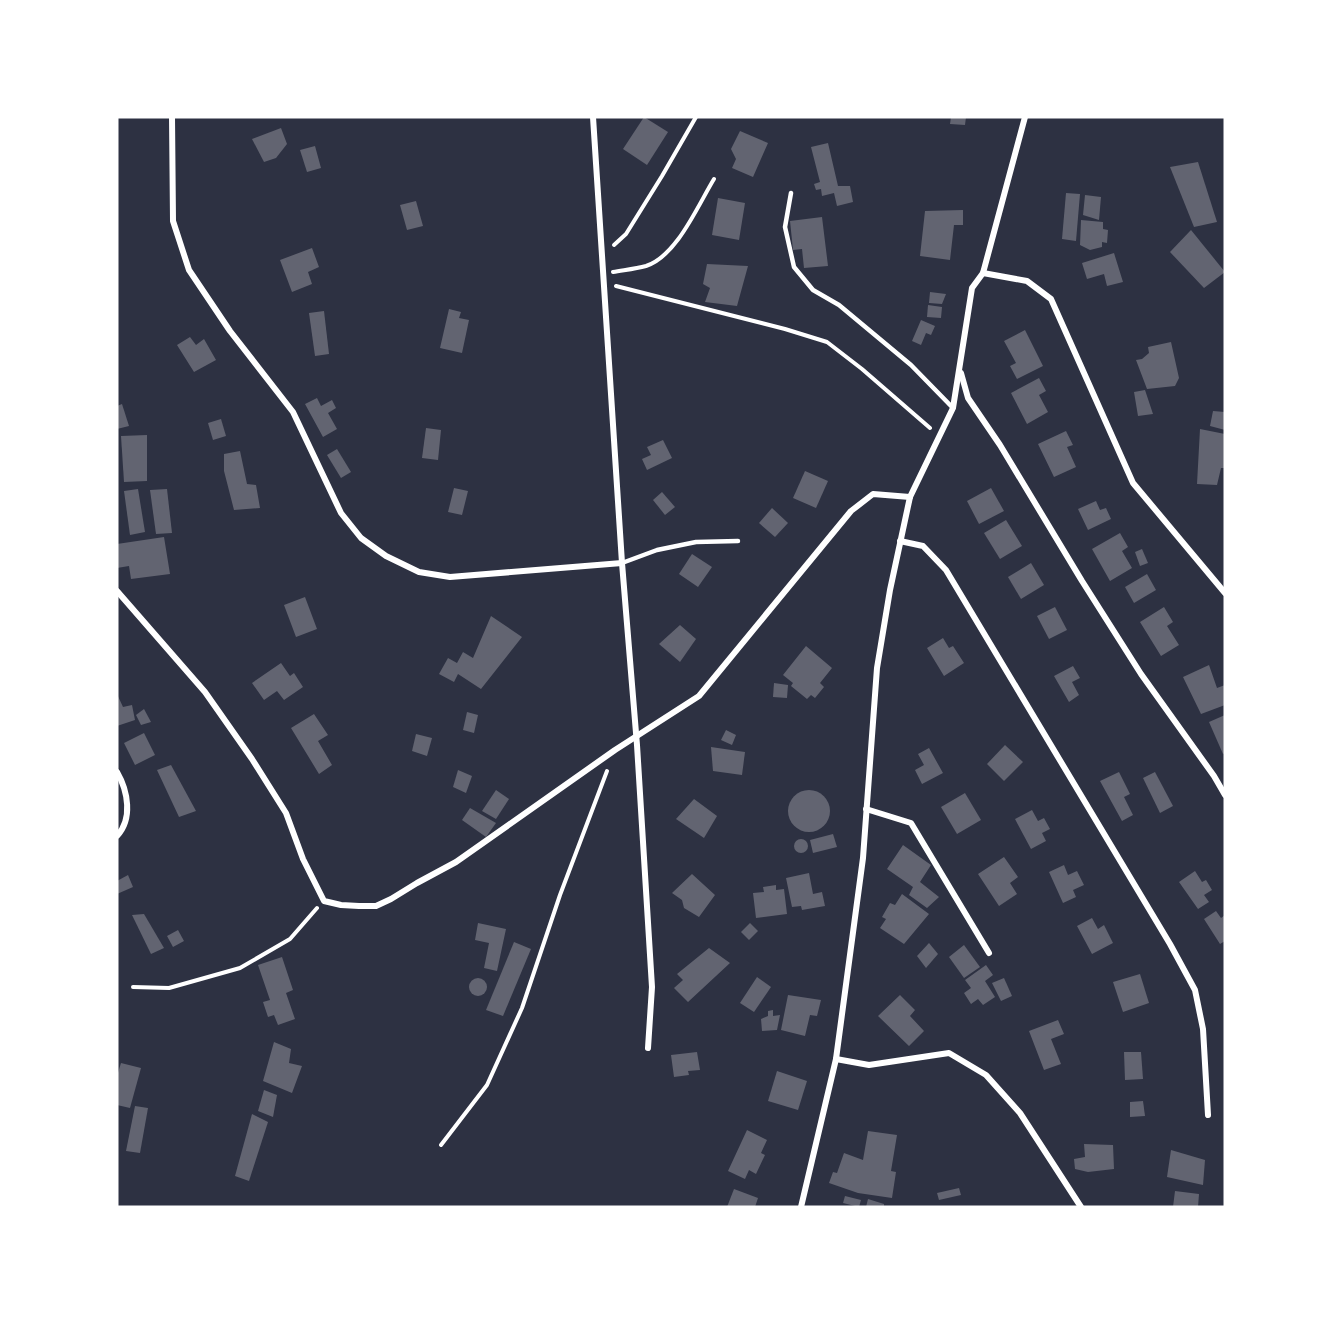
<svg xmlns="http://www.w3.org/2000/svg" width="1342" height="1324" font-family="'Noto Sans',sans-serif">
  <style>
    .building { fill: #626471 }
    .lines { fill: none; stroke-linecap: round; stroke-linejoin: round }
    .path { stroke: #fff; stroke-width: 4 }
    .service { stroke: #fff; stroke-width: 4.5 }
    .minor { stroke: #fff; stroke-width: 6 }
  </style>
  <rect width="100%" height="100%" fill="#2d3142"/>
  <g class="building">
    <path d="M644,117L668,132L647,165L623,149Z"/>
    <path d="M951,117H966L965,125L950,124Z"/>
    <path d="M281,128L287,144L276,158L264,162L252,139Z"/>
    <path d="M740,131L768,143L753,177L732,168L736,159L731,149Z"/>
    <path d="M828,143L838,186H850L853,202L837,206L834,193L822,196L821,189L816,190L814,184L820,182L811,147Z"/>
    <path d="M315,146L321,168L307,172L300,150Z"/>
    <path d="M1198,162L1217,222L1194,227L1170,167Z"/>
    <path d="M1066,193L1080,194L1076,241L1062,239Z"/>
    <path d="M1085,195L1101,197L1099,220L1083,215Z"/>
    <path d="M718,198L745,203L739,240L712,235Z"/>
    <path d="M416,201L423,226L407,230L400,205Z"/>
    <path d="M963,210V225H954L950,260L920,256L925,211Z"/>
    <path d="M822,217L828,266L804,268L802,249L793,250L790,221Z"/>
    <path d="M1081,220L1103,222V229L1108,230L1107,243L1102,242V247L1090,250L1080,245Z"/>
    <path d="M1191,230L1225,272L1204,288L1170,252Z"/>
    <path d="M312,248L319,267L308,272L312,284L292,292L280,260Z"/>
    <path d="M1114,253L1123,282L1107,286L1104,274L1087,279L1082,263Z"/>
    <path d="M707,264L748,266L737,306L705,302L710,288L703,284Z"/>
    <path d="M930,292L946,294L942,304L929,303Z"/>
    <path d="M928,305L942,307L941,318L927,317Z"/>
    <path d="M449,309L461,312L459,318L469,320L462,353L440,348Z"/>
    <path d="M324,311L329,354L315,356L309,313Z"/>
    <path d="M921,320L935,326L931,335L926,333L921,345L912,341Z"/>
    <path d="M1025,330L1043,366L1017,379L1010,366L1016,363L1004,341Z"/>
    <path d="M190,337L196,345L204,339L216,360L194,372L177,345Z"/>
    <path d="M1171,342L1179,378L1175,386L1147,389L1136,360L1142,359L1149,353L1148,347Z"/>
    <path d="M1039,378L1046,391L1039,395L1048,412L1027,424L1011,393Z"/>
    <path d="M1145,390L1153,414L1138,416L1134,392Z"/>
    <path d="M317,398L321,406L332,400L336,408L328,413L337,429L323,437L305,404Z"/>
    <path d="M122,404L129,426L117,429V406Z"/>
    <path d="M1213,411L1225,412V430L1210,426Z"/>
    <path d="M221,419L226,436L213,440L208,423Z"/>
    <path d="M426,428L441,430L438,460L422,458Z"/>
    <path d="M1200,429L1225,434V468H1221L1217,485L1197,484Z"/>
    <path d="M1066,431L1073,445L1067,447L1076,467L1054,477L1038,444Z"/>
    <path d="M147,435V481L124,482L121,436Z"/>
    <path d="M663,440L672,458L647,470L642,459L651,455L647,447Z"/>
    <path d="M337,449L351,472L341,478L327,455Z"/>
    <path d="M240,451L247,484L256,485L260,508L234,510L224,471V454Z"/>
    <path d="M805,471L828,481L816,508L793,498Z"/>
    <path d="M454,488L468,491L462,515L448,512Z"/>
    <path d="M991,488L1004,511L979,524L967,501Z"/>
    <path d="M138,489L145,532L130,535L124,491Z"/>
    <path d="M167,489L172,533L156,534L150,490Z"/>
    <path d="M662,492L675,507L665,515L653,500Z"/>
    <path d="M1096,501L1100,510L1106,508L1111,519L1088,530L1078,509Z"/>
    <path d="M772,508L788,523L775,537L759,523Z"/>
    <path d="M1006,520L1022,546L1000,559L984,533Z"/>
    <path d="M1120,533L1128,547L1122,551L1132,568L1110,581L1092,549Z"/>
    <path d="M164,537L170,574L131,579L129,566L117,568V544Z"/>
    <path d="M1142,549L1148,563L1140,566L1135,552Z"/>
    <path d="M692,554L712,567L698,587L679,574Z"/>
    <path d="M1031,563L1044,585L1021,599L1008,577Z"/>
    <path d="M1147,574L1156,590L1134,603L1125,587Z"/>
    <path d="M305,597L317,629L296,637L284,605Z"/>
    <path d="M1055,607L1067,630L1049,639L1037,616Z"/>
    <path d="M1164,607L1173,622L1167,626L1179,645L1161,656L1140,622Z"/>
    <path d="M491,616L522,637L481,689L458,674L454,682L439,674L448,658L457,663L463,652L473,658Z"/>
    <path d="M680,625L696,639L680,662L659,644Z"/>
    <path d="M943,638L949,648L953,646L964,663L944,676L927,648Z"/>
    <path d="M806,646L832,668L820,683L824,687L815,698L811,695L807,699L791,686L793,683L783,675Z"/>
    <path d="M281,663L290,676L294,673L303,687L284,700L277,691L264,700L252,683Z"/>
    <path d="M1209,665L1217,688L1225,685V705L1201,714L1183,677Z"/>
    <path d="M1073,666L1080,678L1072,682L1079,695L1069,702L1054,676Z"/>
    <path d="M774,683L788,685L787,698L773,697Z"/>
    <path d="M117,694L123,707L132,705L135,720L117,726Z"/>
    <path d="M144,709L151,722L141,725L136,715Z"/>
    <path d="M467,712L478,715L474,733L463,730Z"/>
    <path d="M314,714L328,735L318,741L332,765L319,774L291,728Z"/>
    <path d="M1225,715V753L1223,754L1209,722Z"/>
    <path d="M726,730L736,735L732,745L721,740Z"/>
    <path d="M144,733L155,755L135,765L124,743Z"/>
    <path d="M416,734L432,738L427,756L412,751Z"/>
    <path d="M1005,745L1023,762L1004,781L987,764Z"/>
    <path d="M711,747L745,752L742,775L713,771Z"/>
    <path d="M929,748L943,773L922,784L915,770L924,765L918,754Z"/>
    <path d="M171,765L196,811L179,817L157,770Z"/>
    <path d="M458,770L472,776L466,793L453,787Z"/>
    <path d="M1119,772L1130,794L1124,797L1133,815L1122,821L1100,781Z"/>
    <path d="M1155,772L1173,806L1160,813L1143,778Z"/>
    <path d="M496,790L509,799L496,819L482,811Z"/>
    <circle cx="809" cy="811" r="21"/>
    <path d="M965,793L981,820L957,834L941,807Z"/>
    <path d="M694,799L717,816L704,838L676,819Z"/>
    <path d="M470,808L496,823L486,837L462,820Z"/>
    <path d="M1032,810L1038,821L1044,818L1050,829L1042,833L1046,841L1031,849L1015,819Z"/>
    <path d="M833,834L837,847L813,853L810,840Z"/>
    <circle cx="801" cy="846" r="7"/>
    <path d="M903,845L931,865L920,882L939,897L927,908L909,895L913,887L887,869Z"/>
    <path d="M1004,857L1018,877L1010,883L1017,894L999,906L978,874Z"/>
    <path d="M1064,865L1068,875L1077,871L1084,885L1073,890L1076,897L1063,903L1049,872Z"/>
    <path d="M1195,871L1202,882L1206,880L1212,890L1204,895L1209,902L1198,909L1179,882Z"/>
    <path d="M809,873L813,894L822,892L825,906L802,910L801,906L792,907L786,878Z"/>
    <path d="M692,874L715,895L699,917L684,908L682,900L672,893Z"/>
    <path d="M128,875L133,887L117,894V881Z"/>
    <path d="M776,885V890L784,889L787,914L756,918L753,893L764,892L763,887Z"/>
    <path d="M902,894L929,914L904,944L880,928L886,919L882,917L890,903L895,905Z"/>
    <path d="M1216,911L1221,918L1225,915V941L1220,944L1204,919Z"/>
    <path d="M144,914L164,948L151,954L132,915Z"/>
    <path d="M1092,918L1098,929L1104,925L1113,943L1092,954L1077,926Z"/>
    <path d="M478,923L506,929L497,971L484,968L489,943L475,940Z"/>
    <path d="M750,923L758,931L749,940L741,932Z"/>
    <path d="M178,930L184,941L173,947L167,936Z"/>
    <path d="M514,942L531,949L503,1016L486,1010Z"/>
    <path d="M929,943L938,954L926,968L917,956Z"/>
    <path d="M964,945L980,967L964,978L949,957Z"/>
    <path d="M709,948L730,963L688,1002L674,988L683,980L677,974Z"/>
    <path d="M282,957L293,990L286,993L295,1019L278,1025L274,1015L268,1017L263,1002L270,1000L258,965Z"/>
    <path d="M986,965L993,975L985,981L995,997L983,1005L978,999L971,1004L964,993L971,988L965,980Z"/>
    <path d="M1140,974L1149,1003L1123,1012L1113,982Z"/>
    <path d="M757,977L771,987L754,1012L740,1003Z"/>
    <circle cx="478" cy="987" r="9"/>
    <path d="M1004,978L1012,996L1001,1001L992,983Z"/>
    <path d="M788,995L821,1000L817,1016L810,1015L805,1036L781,1030Z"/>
    <path d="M900,995L915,1010L910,1016L924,1031L909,1046L878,1016Z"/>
    <path d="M773,1010V1016L780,1015L777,1030L762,1031L761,1019L768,1016V1011Z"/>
    <path d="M1058,1020L1064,1034L1051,1039L1061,1064L1044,1070L1029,1031Z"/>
    <path d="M274,1042L291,1049L289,1063L302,1066L292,1093L263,1081Z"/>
    <path d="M697,1052L700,1070L688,1071L689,1075L674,1077L671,1055Z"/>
    <path d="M1124,1052H1141L1143,1079L1125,1080Z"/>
    <path d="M121,1063L141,1068L130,1108L117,1105V1076Z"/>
    <path d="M777,1071L807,1081L798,1110L768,1101Z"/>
    <path d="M264,1090L277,1095L273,1117L258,1111Z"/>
    <path d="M1143,1101L1145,1116L1130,1117V1102Z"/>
    <path d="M135,1106L148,1108L140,1153L126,1151Z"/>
    <path d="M252,1114L268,1122L249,1181L235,1176Z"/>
    <path d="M747,1130L767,1140L761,1153L765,1155L756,1174L749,1170L745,1179L728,1171Z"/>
    <path d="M868,1131L897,1135L891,1171L896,1172L892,1198L858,1193L829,1183L833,1172L837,1173L844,1153L863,1160Z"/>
    <path d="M1084,1144L1113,1145L1114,1169L1088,1172L1075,1169L1074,1159L1085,1157Z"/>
    <path d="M1171,1150L1205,1160L1203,1185L1167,1177Z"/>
    <path d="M959,1188L961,1195L939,1200L937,1193Z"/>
    <path d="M734,1189L758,1198L755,1207H727Z"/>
    <path d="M1175,1191L1199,1194L1198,1207H1173Z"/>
    <path d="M845,1196L861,1200L859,1207L843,1203Z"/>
    <path d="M868,1199L884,1204V1207H866Z"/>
  </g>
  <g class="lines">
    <g class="path">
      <path d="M614,245L626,234L662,176L696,117"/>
      <path d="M613,272C624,270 635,269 646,266C677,256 698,205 714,179"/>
      <path d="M616,286L785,329L827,342L862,369L930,428"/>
      <path d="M133,987L169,988L240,968L290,939L317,908"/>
      <path d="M441,1145L487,1085L522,1008L560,895L607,771"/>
    </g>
    <g class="service">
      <path d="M791,193L785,227L794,267L813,290L839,305L911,365L953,408"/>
      <path d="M622,563L657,550L696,542L738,541"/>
    </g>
    <g class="minor">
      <path d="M172,117L173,221L189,270L230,331L293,412L341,513L361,538L386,556L419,572L450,577L622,563"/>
      <path d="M593,117L622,563L637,745L652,987L648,1048"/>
      <path d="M983,273L1027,281L1051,299L1133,483L1225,593"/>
      <path d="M961,373L968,398L1000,445L1082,581L1141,674L1214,776L1225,795"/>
      <path d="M900,541L923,546L946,570L1170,944L1195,990L1203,1029L1208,1115"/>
      <path d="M117,591L205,692L252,759L286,813L303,859L324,901L341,905L359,906H376L391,899L417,883L456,862L615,750L699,696L851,511L873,494L910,497"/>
      <path d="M117,772C128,791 133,819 117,836"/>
      <path d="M866,809L911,823L989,953"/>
      <path d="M836,1059L869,1065L949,1053L986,1075L1020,1113L1081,1207"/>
      <path d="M801,1207L836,1059L863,858L877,668L890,590L910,497L953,408L972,288L983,273L1025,117"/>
    </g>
  </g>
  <rect width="1342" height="1324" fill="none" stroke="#ffffff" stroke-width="237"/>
</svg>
